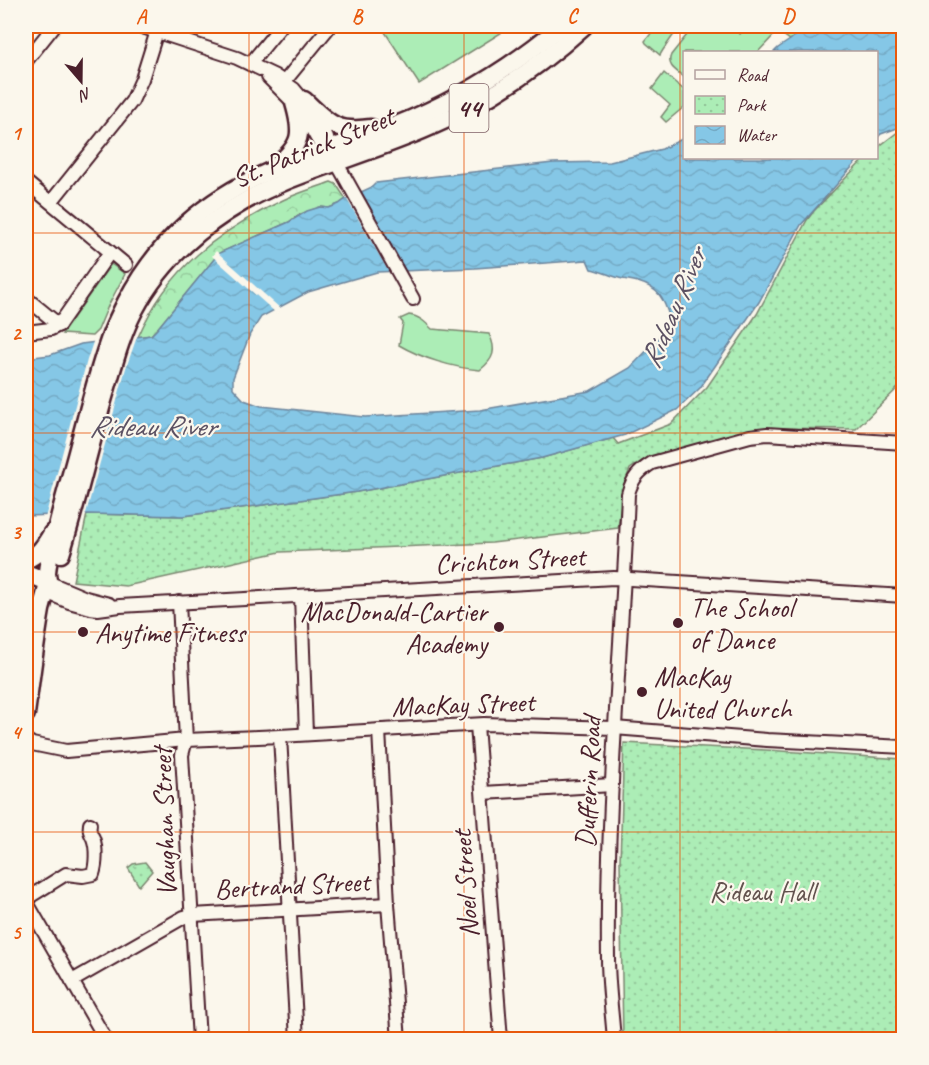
<svg xmlns="http://www.w3.org/2000/svg" width="929" height="1065" font-family="Caveat,sans-serif">
  <style>
    .green { fill: #acedb6; stroke: #7b8670; stroke-width: 1.5 }
    .forest { fill: url(#forest-crowns); stroke: #7b8670; stroke-width: 1.5 }
    .park { fill: url(#park-dots); stroke: #7b8670; stroke-width: 1.5 }
    .water { fill: url(#water-waves); stroke: #6d849b; stroke-width: 1.5; fill-rule: evenodd }
    .pier { fill: #fbf7ec }
    .lines { fill: none; stroke-linecap: round; stroke-linejoin: round }
    .minor-casing { stroke: #4a1f2b; stroke-width: 16 }
    .major-casing { stroke: #4a1f2b; stroke-width: 21 }
    .minor { stroke: #fbf7ec; stroke-width: 12 }
    .major { stroke: #fbf7ec; stroke-width: 16 }
    .grid { fill: none; stroke: #e8590c; stroke-width: 1.5; stroke-opacity: 0.55 }
    .poi-dot { fill: #4a1f2b; stroke: #fbf7ec; stroke-width: 2 }
    .labels { text-anchor: middle; dominant-baseline: central; stroke-width: 4.5; stroke-linejoin: round; paint-order: stroke }
    .shield { fill: #fbf7ec; stroke: #7f6065; stroke-width: 1.5 }
    .shield-label { font-size: 27px; font-weight: bold; fill: #4a1f2b }
    .street-label { font-size: 28px; fill: #4a1f2b; stroke: #fbf7ec }
    .poi-label { font-size: 28px; fill: #4a1f2b; stroke: #fbf7ec; text-anchor: start }
    .park-label { font-size: 28px; fill: #62524e; stroke: #fbf7ec }
    .water-label { font-size: 30px; font-style: italic; fill: #5c5163; stroke: #fbf7ec }
    .neatline { fill: none; stroke: #e8590c; stroke-width: 2 }
    .grid-label { font-size: 20px; text-anchor: middle; font-weight: bold; fill: #e8590c }
  </style>
  <defs>
    <pattern id="forest-crowns" width="20" height="18" patternUnits="userSpaceOnUse" patternTransform="scale(1.5)"><rect width="20" height="18" fill="#acedb6"/><path d="M2 6a3 3 0 1 1 6 0M12 15a3 3 0 1 1 6 0" fill="none" stroke="#96cb9d"/></pattern>
    <pattern id="park-dots" width="8" height="8" patternUnits="userSpaceOnUse" patternTransform="scale(1.5)"><rect width="8" height="8" fill="#acedb6"/><path d="M2 2h.1M6 6h.1" fill="none" stroke="#96cb9d" stroke-width="1.8" stroke-linecap="round"/></pattern>
    <pattern id="water-waves" width="16" height="10" patternUnits="userSpaceOnUse" patternTransform="scale(1.5)"><rect width="16" height="10" fill="#85c7e6"/><path d="M0 5q4-4 8 0t8 0" fill="none" stroke="#74aac5"/></pattern>
  </defs>
  <rect width="100%" height="100%" fill="#fbf7ec"/>
  <filter id="ink" filterUnits="userSpaceOnUse"><feTurbulence type="fractalNoise" baseFrequency=".0167" numOctaves="2"/><feDisplacementMap in="SourceGraphic" scale="12" xChannelSelector="R" yChannelSelector="G"/><feConvolveMatrix kernelMatrix="1 2 1 2 8 2 1 2 1" color-interpolation-filters="sRGB"/></filter>
  <g filter="url(#ink)">
    <g class="green">
      <path d="M381,26H512L419,84Z"/>
      <path d="M657,26L664,32L668,28L675,33L663,50L660,55L646,43L645,41Z"/>
      <path d="M694,26H722L730,32L733,29L740,34L747,26H762L774,35L758,52H684V77C677,71 666,66 671,55Z"/>
      <path d="M664,73L684,90V107L666,122L661,117L670,105L652,89Z"/>
      <path d="M111,264L125,274L108,306L98,330L92,336L62,334Z"/>
      <path d="M409,315C419,316 425,322 432,329L489,334C497,350 494,359 480,370C454,368 421,358 399,345L403,323L400,319Z"/>
    </g>
    <path class="forest" d="M331,182L336,184L346,199L339,204L329,208L320,207L298,215L289,222L219,253L157,329L151,335L138,337C168,269 217,232 283,200C298,193 315,188 331,182Z"/>
    <g class="park">
      <path d="M771,26H807L790,40Z"/>
      <path d="M903,128V383L856,429L763,428L642,461L630,469L623,487L618,528L492,543L280,552L126,586L73,581L87,514L183,516L357,492L542,458L613,438L618,444L671,424L707,387L757,314L807,220L814,211L865,158H876L877,148Z"/>
      <path d="M624,743L766,750L903,759V1039H623L620,861Z"/>
      <path d="M145,862L152,871L139,886L128,868L133,864Z"/>
    </g>
    <g class="water">
      <path d="M807,26H903V126L881,134L877,138L876,52H774L778,48L790,40Z"/>
      <path d="M684,138V158H860L801,225L759,302L700,388L677,410L625,435L542,458L357,492L183,516L87,514L26,516V358L50,355L81,344L151,335L157,329L219,253L289,222L307,211L320,207L329,208L339,204L346,199L372,187L376,183L553,163L610,162L662,149ZM587,260L591,269C601,271 609,275 619,278C625,280 631,280 638,282C659,288 664,299 670,319L657,340L630,368L590,391L480,410L365,417L261,406L244,400L233,388V378L250,334L261,317L308,292L377,272L475,268Z"/>
    </g>
    <g class="pier">
      <path d="M359,189L407,274H390L345,196Z"/>
      <path d="M216,251L281,309L279,311L276,313L212,256Z"/>
      <path d="M138,334L126,368L85,517L45,518L87,360L94,339Z"/>
    </g>
    <g class="lines">
      <g class="minor-casing">
        <g id="minor">
          <path d="M139,26L237,58L275,76L294,89L309,107L318,122L327,138L329,149L413,299"/>
          <path d="M26,61L54,26"/>
          <path d="M250,64L281,26"/>
          <path d="M268,77L294,103L305,117L319,142L329,149"/>
          <path d="M280,87L330,26"/>
          <path d="M26,182L126,265"/>
          <path d="M51,202L132,101L142,79L157,31"/>
          <path d="M26,298L59,325"/>
          <path d="M26,332L51,329L59,325L110,252"/>
          <path d="M48,582L86,598L109,604"/>
          <path d="M46,592L69,602L91,608L98,609L120,606L614,578L904,596"/>
          <path d="M301,596L306,734"/>
          <path d="M179,602L186,740L182,755L199,1040"/>
          <path d="M477,725L501,1040"/>
          <path d="M379,730L388,904L399,1040"/>
          <path d="M280,736L297,1040"/>
          <path d="M26,740L32,744L66,751L186,740L280,736L484,724L614,728L767,740L904,747"/>
          <path d="M483,793L612,785"/>
          <path d="M26,899L66,874L83,876L93,874C96,865 97,848 93,838C90,832 89,831 90,824"/>
          <path d="M26,901L106,1040"/>
          <path d="M72,981L184,917L192,915L388,904"/>
          <path d="M614,1040C612,1012 608,985 608,958C606,803 622,648 628,494C632,479 639,471 652,463L750,436L767,434L904,443"/>
        </g>
      </g>
      <g class="major-casing">
        <g id="major">
          <path d="M304,100C329,123 335,133 371,128"/>
          <path d="M277,165C302,144 303,134 294,103"/>
          <path d="M61,554C77,502 89,449 104,397C113,368 120,338 134,311C166,250 223,207 286,181C333,162 383,148 430,127C486,103 539,67 584,26"/>
          <path d="M26,560C39,555 45,545 52,533"/>
          <path d="M26,573L48,582"/>
          <path d="M26,714C31,679 35,644 41,610C43,601 47,591 48,582C48,578 47,576 47,572C48,560 52,547 55,535C61,508 69,482 76,456C87,415 97,372 112,332C116,322 121,312 126,302C158,241 205,200 268,172C309,154 352,142 394,126C455,102 511,68 561,26"/>
        </g>
      </g>
      <use href="#minor" class="minor"/>
      <use href="#major" class="major"/>
    </g>
  </g>
  <path class="grid" d="M249,26V1040M464,26V1040M680,26V1040M26,233H904M26,433H904M26,632H904M26,832H904"/>
  <g class="poi-dot">
    <circle cx="678" cy="623" r="6"/>
    <circle cx="499" cy="627" r="6"/>
    <circle cx="83" cy="632" r="6"/>
    <circle cx="642" cy="692" r="6"/>
  </g>
  <g class="labels">
    <rect class="shield" x="449.5" y="84" width="39" height="48" rx="4.5"/>
    <g class="shield-label">
      <text x="469" y="108">44</text>
    </g>
    <g class="street-label">
      <text transform="translate(313 147) rotate(-22)">St. Patrick Street</text>
      <text transform="translate(510 560) rotate(-3)">Crichton Street</text>
      <text transform="translate(463 704) rotate(-2)">MacKay Street</text>
      <text transform="translate(588 782) rotate(-87)">Dufferin Road</text>
      <text transform="translate(164 822) rotate(-92)">Vaughan Street</text>
      <text transform="translate(465 884) rotate(-94)">Noel Street</text>
      <text transform="translate(292 885) rotate(-3)">Bertrand Street</text>
    </g>
    <g class="poi-label">
      <text x="690" y="607">The School<tspan x="690" dy="32">of Dance</tspan></text>
      <text x="487" y="611" text-anchor="end">MacDonald-Cartier<tspan x="487" dy="32">Academy</tspan></text>
      <text x="95" y="632">Anytime Fitness</text>
      <text x="654" y="676">MacKay<tspan x="654" dy="32">United Church</tspan></text>
    </g>
    <g class="park-label">
      <text x="762" y="891">Rideau Hall</text>
    </g>
    <g class="water-label">
      <text transform="translate(673 308) rotate(-67)">Rideau River</text>
      <text x="152" y="426">Rideau River</text>
    </g>
  </g>
  <rect width="929" height="1065" fill="none" stroke="#fbf7ec" stroke-width="66"/>
  <rect x="683" y="51" width="195" height="108" fill="#fbf7ec" stroke="#b4a19f" stroke-width="1.5"/>
  <rect x="695" y="70" width="30" height="9" fill="#fbf7ec" stroke="#b4a19f" stroke-width="1.5"/>
  <text x="737" y="81" font-size="18" fill="#4a1f2b">Road</text>
  <rect x="695" y="96" width="30" height="18" fill="url(#park-dots)" stroke="#b4a19f" stroke-width="1.5"/>
  <text x="737" y="111" font-size="18" fill="#4a1f2b">Park</text>
  <rect x="695" y="126" width="30" height="18" fill="url(#water-waves)" stroke="#b4a19f" stroke-width="1.5"/>
  <text x="737" y="141" font-size="18" fill="#4a1f2b">Water</text>
  <g transform="translate(81 81) rotate(160)" stroke="#fbf7ec" stroke-width="4.5" paint-order="stroke">
  <path d="M0-4.5L10 22L0 15L-10 22Z" fill="#4a1f2b"/>
  <text y="-9" font-size="16" font-weight="bold" text-anchor="middle" fill="#4a1f2b">N</text>
  </g>
  <rect x="33" y="33" width="863" height="999" class="neatline"/>
  <g class="grid-label">
    <text x="141" y="23">A</text>
    <text x="357" y="23">B</text>
    <text x="572" y="23">C</text>
    <text x="788" y="23">D</text>
    <text x="16" y="140">1</text>
    <text x="16" y="340">2</text>
    <text x="16" y="539">3</text>
    <text x="16" y="739">4</text>
    <text x="16" y="939">5</text>
  </g>
</svg>
